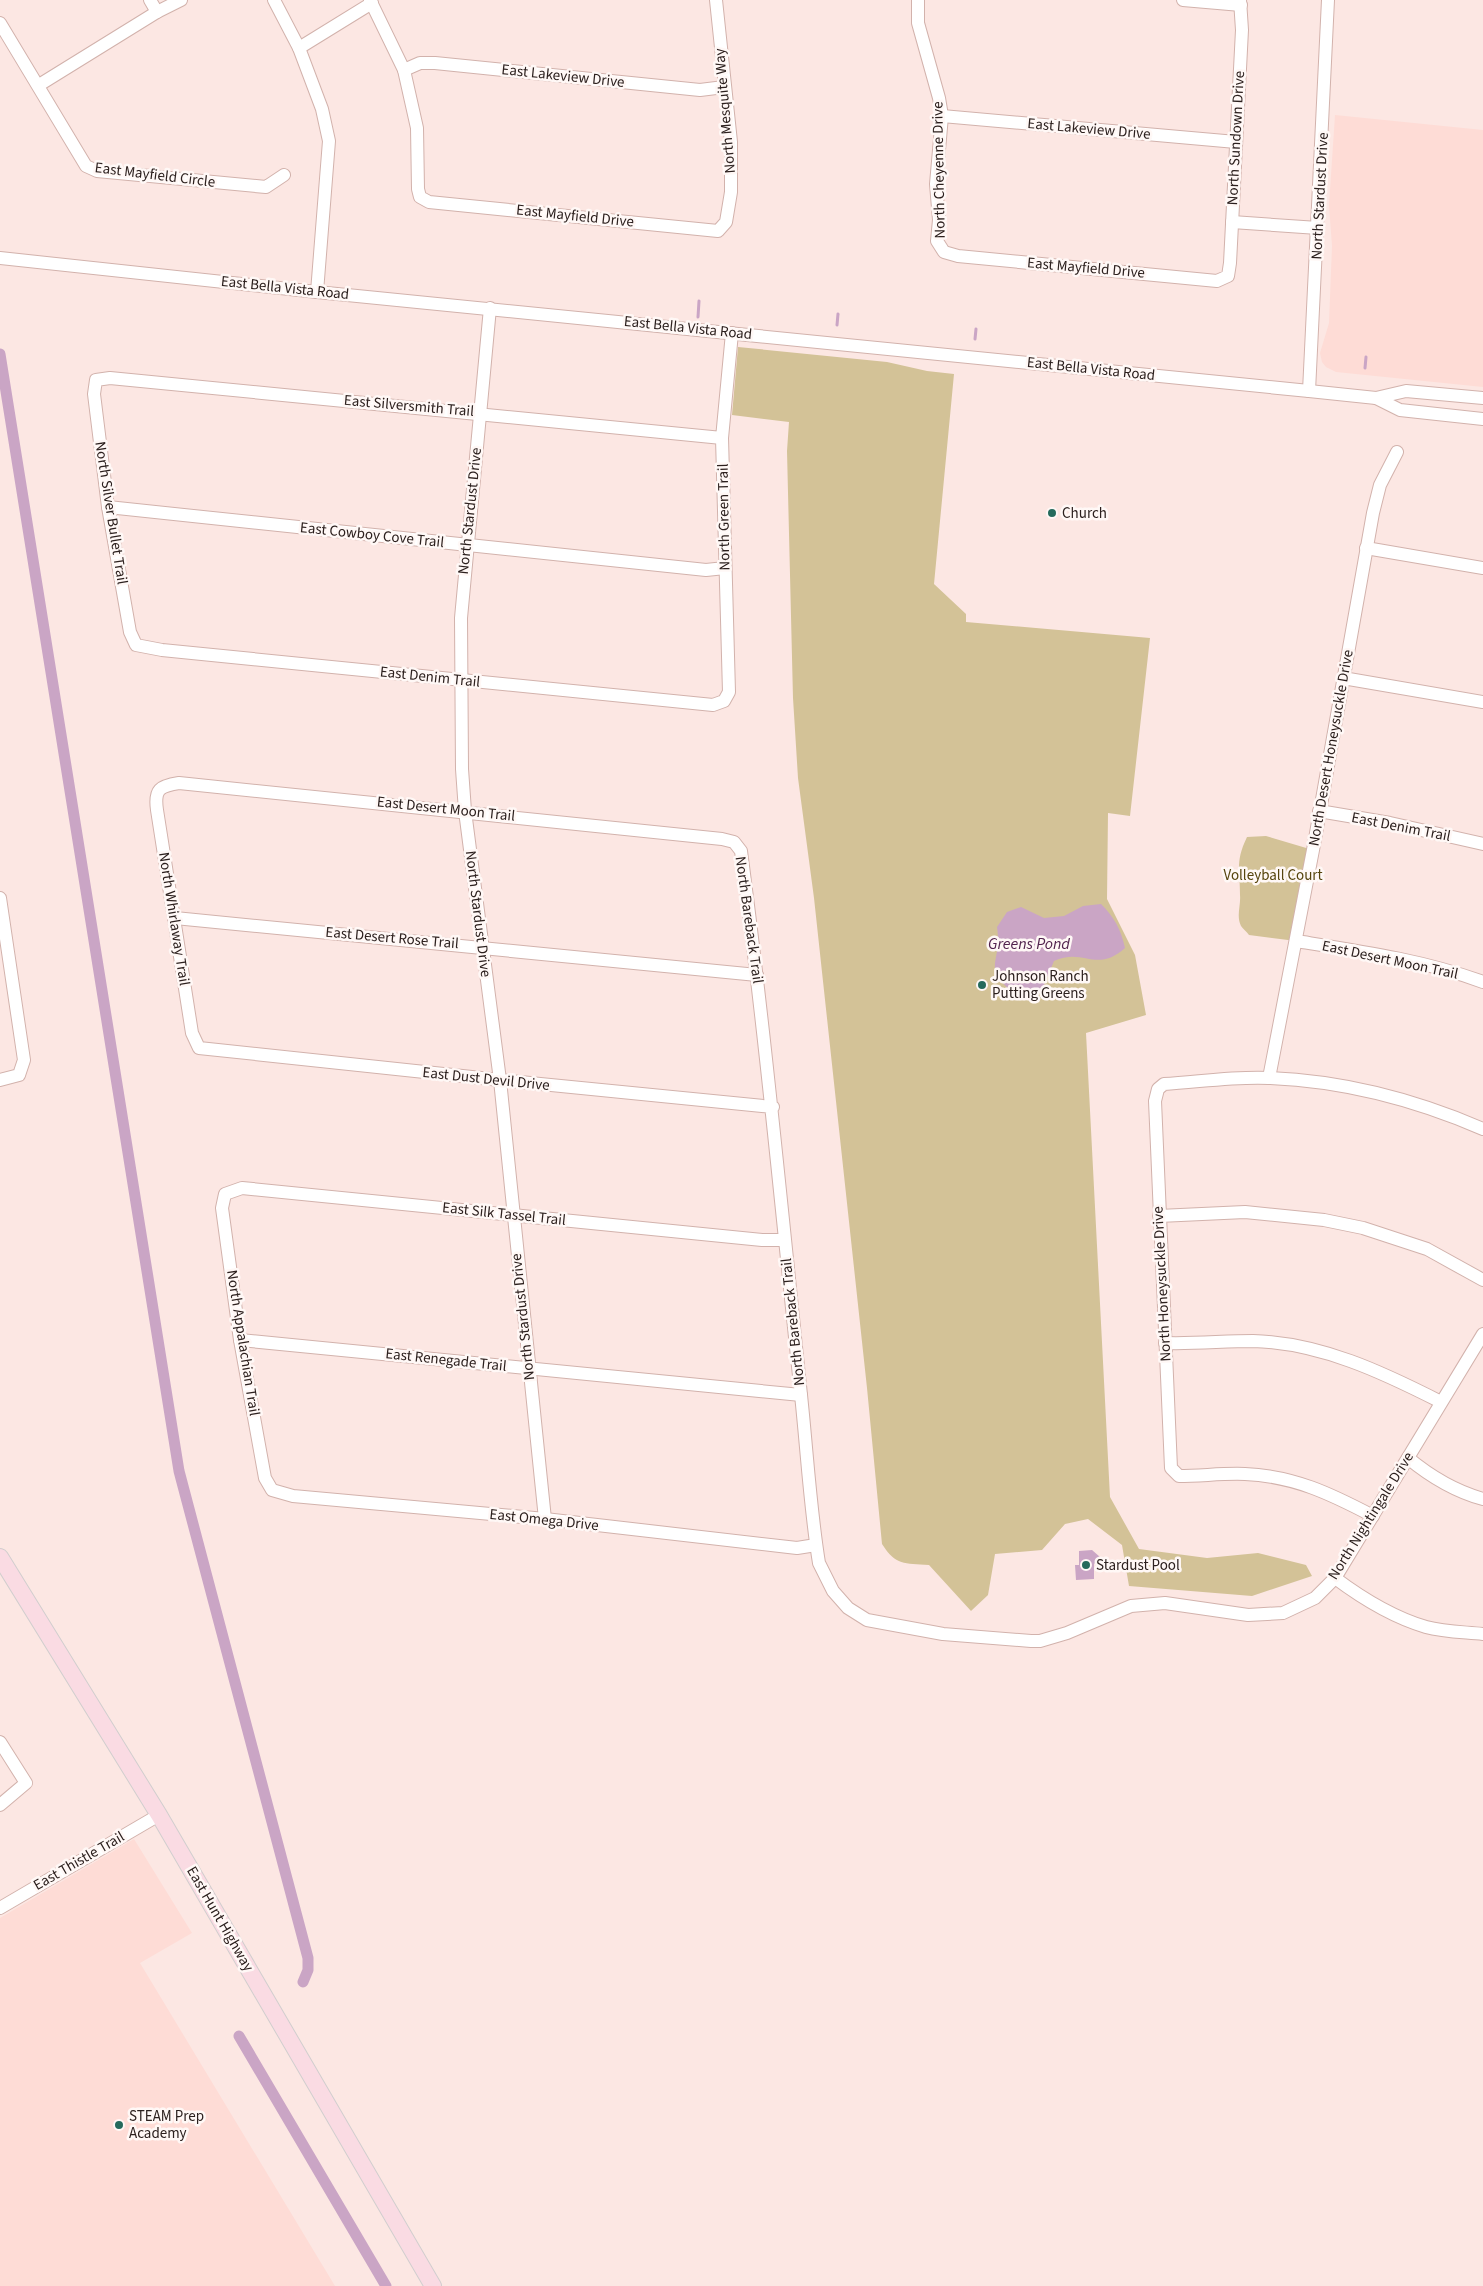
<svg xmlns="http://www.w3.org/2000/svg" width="1483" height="2286" font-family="'Source Sans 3',sans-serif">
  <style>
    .built { fill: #fedcd6 }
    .green { fill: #d3c297 }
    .water { fill: #caa5c5 }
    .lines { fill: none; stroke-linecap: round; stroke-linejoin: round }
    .stream { stroke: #caa5c5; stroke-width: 3 }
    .canal { stroke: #caa5c5; stroke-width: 11 }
    .minor-casing { stroke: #d2b2ac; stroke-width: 14 }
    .major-casing { stroke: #d1cece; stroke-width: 18 }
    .minor { stroke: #fff; stroke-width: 12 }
    .major { stroke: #fadbe3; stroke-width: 16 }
    .poi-dot { fill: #256a5c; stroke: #fff8f6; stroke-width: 2 }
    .labels { text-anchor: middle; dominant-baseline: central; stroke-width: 5; stroke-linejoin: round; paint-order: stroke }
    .street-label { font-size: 15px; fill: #2c201e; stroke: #fff8f6 }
    .poi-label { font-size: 15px; fill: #2c201e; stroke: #fff8f6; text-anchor: start }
    .park-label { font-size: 15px; fill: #56440d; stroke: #fff8f6 }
    .water-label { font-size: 16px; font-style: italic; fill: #52234e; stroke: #fff8f6 }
  </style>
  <rect width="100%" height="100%" fill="#fce7e3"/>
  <g class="built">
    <path d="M1335,115L1483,130V387L1336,372L1326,367L1322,362L1320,353L1329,323L1332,246L1329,205Z"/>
    <path d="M134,1839L192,1933L140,1963L335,2286H0V1918Z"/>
  </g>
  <g class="green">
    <path d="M738,347L887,362L927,371L954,374L934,584L966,614V622L1150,638L1130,816L1108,813L1107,899L1135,955L1146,1015L1086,1033L1110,1497L1139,1549L1207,1558L1258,1553L1306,1565L1312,1576L1252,1596L1129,1586L1122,1545L1088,1519L1065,1524L1042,1550L995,1554L988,1595L971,1611L929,1565C904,1563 896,1566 882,1544L867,1388L814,898L798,778L793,698L787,451L789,422L732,415Z"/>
    <path d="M1266,836L1313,850L1296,941L1249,935C1247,932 1243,929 1241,926C1236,916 1241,905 1240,895C1240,870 1235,862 1247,837Z"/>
  </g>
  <g class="water">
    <path d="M1101,904C1114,917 1121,929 1125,948C1096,974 1084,947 1054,961L1044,985L1036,997L1022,999C977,967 1003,967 997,927L1007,912L1021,907L1044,918L1064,916L1083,906Z"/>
    <path d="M1092,1550L1100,1557L1094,1564V1579L1076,1580L1075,1565H1079V1551Z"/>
  </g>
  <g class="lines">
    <g class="stream">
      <path d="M698,317L699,301"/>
      <path d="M837,325L838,314"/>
      <path d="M975,339L976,329"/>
      <path d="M1365,368L1366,357"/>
    </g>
    <g class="canal">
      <path d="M0,354L179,1471L308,1958V1970L303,1982"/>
      <path d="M239,2036L386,2286"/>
    </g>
    <g class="minor-casing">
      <g id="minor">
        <path d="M150,0L157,12"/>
        <path d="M274,0L299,48L322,109L329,141L317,292"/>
        <path d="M370,0L404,70L417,128L418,189L420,197L429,202L718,231L726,222L731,192V142L716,0"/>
        <path d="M918,0V23L939,98L942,116L936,184L939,220L937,241L944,252L958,256L1217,281L1228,276L1230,263L1242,30L1240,0"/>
        <path d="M1183,0L1241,5"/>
        <path d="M0,23L86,166L97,171L266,187L284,175"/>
        <path d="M299,48L372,3"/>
        <path d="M404,70L420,63H435L700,90L724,87"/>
        <path d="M39,85L157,12L181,0"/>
        <path d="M942,116L1236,142"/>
        <path d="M1232,222L1318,228"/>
        <path d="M0,258L317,292L1309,391L1376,398L1406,391L1483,398"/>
        <path d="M490,308L461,618L462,769L465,811L500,1080L545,1519"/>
        <path d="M1309,391L1328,0"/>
        <path d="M1376,398L1400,410L1483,419"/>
        <path d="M722,438L110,378L96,380L94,394L108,507L130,632L136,645L162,650L713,705L724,701L729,692L722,438L732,333"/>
        <path d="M108,507L706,570L725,568"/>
        <path d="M1366,548L1483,568"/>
        <path d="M1343,678L1483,702"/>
        <path d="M1319,811L1390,823L1483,844"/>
        <path d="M0,898L24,1060L19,1075L0,1080"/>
        <path d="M175,918L757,975"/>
        <path d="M1296,941C1359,951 1423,960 1483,982"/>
        <path d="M1269,1078L1313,850L1373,513L1380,485L1397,452"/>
        <path d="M773,1107L500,1080L199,1048L192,1033L157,810C154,789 160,786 179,783L722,839L734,842L741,851C765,1032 782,1213 801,1395C807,1451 810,1508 819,1563L833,1591L848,1608L867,1620L943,1634L1031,1641H1040L1067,1633L1131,1606L1165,1603L1248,1615L1283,1613L1315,1598L1335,1578L1483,1334"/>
        <path d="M1159,1216L1245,1212L1324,1220L1363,1228L1427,1249L1483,1280"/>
        <path d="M784,1240H762L242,1188L225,1194L222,1208L240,1340L265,1478L272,1490L293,1496L545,1519L797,1548L816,1545"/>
        <path d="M240,1340L801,1395"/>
        <path d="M1165,1343C1195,1344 1224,1341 1253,1341C1321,1343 1382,1372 1441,1402"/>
        <path d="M1408,1458C1431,1477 1454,1491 1483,1499"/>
        <path d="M1373,1516C1331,1494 1294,1476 1245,1474C1224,1473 1201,1476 1179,1476L1171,1468L1155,1101L1158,1089L1164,1084C1199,1082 1235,1076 1270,1078C1343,1081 1416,1100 1483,1129"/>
        <path d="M1335,1578C1363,1599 1392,1617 1426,1627C1444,1632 1464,1632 1483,1634"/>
        <path d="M0,1742L26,1783L0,1805"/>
        <path d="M0,1908L159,1815"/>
      </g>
    </g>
    <g class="major-casing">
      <path id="major" d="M0,1557L159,1815L433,2286"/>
    </g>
    <use href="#minor" class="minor"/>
    <use href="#major" class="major"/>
  </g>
  <g class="poi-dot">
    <circle cx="1052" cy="513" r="5"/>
    <circle cx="982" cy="985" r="5"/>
    <circle cx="1086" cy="1565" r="5"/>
    <circle cx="119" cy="2125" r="5"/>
  </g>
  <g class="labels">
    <g class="street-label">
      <text transform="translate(563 76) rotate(6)">East Lakeview Drive</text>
      <text transform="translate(725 111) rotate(-95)">North Mesquite Way</text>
      <text transform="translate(1089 129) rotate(5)">East Lakeview Drive</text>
      <text transform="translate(1236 138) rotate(-87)">North Sundown Drive</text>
      <text transform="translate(939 170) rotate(-91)">North Cheyenne Drive</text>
      <text transform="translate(155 175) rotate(7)">East Mayfield Circle</text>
      <text transform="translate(1320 196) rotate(-87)">North Stardust Drive</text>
      <text transform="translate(575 216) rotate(6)">East Mayfield Drive</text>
      <text transform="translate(1086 268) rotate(5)">East Mayfield Drive</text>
      <text transform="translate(285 288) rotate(6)">East Bella Vista Road</text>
      <text transform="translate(688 328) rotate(6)">East Bella Vista Road</text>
      <text transform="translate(1091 369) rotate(6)">East Bella Vista Road</text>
      <text transform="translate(409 406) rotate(5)">East Silversmith Trail</text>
      <text transform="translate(470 511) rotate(-84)">North Stardust Drive</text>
      <text transform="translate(111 513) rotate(81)">North Silver Bullet Trail</text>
      <text transform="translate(724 517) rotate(-91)">North Green Trail</text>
      <text transform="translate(372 535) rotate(6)">East Cowboy Cove Trail</text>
      <text transform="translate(430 677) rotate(6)">East Denim Trail</text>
      <text transform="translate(1331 748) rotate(-80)">North Desert Honeysuckle Drive</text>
      <text transform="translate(446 809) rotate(6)">East Desert Moon Trail</text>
      <text transform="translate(1401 827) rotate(11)">East Denim Trail</text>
      <text transform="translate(478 914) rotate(83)">North Stardust Drive</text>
      <text transform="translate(174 919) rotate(81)">North Whirlaway Trail</text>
      <text transform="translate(749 920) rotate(82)">North Bareback Trail</text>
      <text transform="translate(392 938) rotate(5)">East Desert Rose Trail</text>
      <text transform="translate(1390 960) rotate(12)">East Desert Moon Trail</text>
      <text transform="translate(486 1079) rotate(6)">East Dust Devil Drive</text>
      <text transform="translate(504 1214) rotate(6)">East Silk Tassel Trail</text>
      <text transform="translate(1162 1284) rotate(-93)">North Honeysuckle Drive</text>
      <text transform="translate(523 1317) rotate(-96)">North Stardust Drive</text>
      <text transform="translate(793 1322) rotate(-96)">North Bareback Trail</text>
      <text transform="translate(243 1343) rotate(81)">North Appalachian Trail</text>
      <text transform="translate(446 1360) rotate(6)">East Renegade Trail</text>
      <text transform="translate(1371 1516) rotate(-58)">North Nightingale Drive</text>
      <text transform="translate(544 1520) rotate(6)">East Omega Drive</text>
      <text transform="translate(79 1861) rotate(-30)">East Thistle Trail</text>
      <text transform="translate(220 1919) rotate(60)">East Hunt Highway</text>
    </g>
    <g class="poi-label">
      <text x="1062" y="513">Church</text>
      <text x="992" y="976">Johnson Ranch<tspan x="992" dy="17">Putting Greens</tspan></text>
      <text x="1096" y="1565">Stardust Pool</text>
      <text x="129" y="2116">STEAM Prep<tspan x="129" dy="17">Academy</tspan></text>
    </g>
    <g class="park-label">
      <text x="1273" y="875">Volleyball Court</text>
    </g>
    <g class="water-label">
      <text x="1029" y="944">Greens Pond</text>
    </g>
  </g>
</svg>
